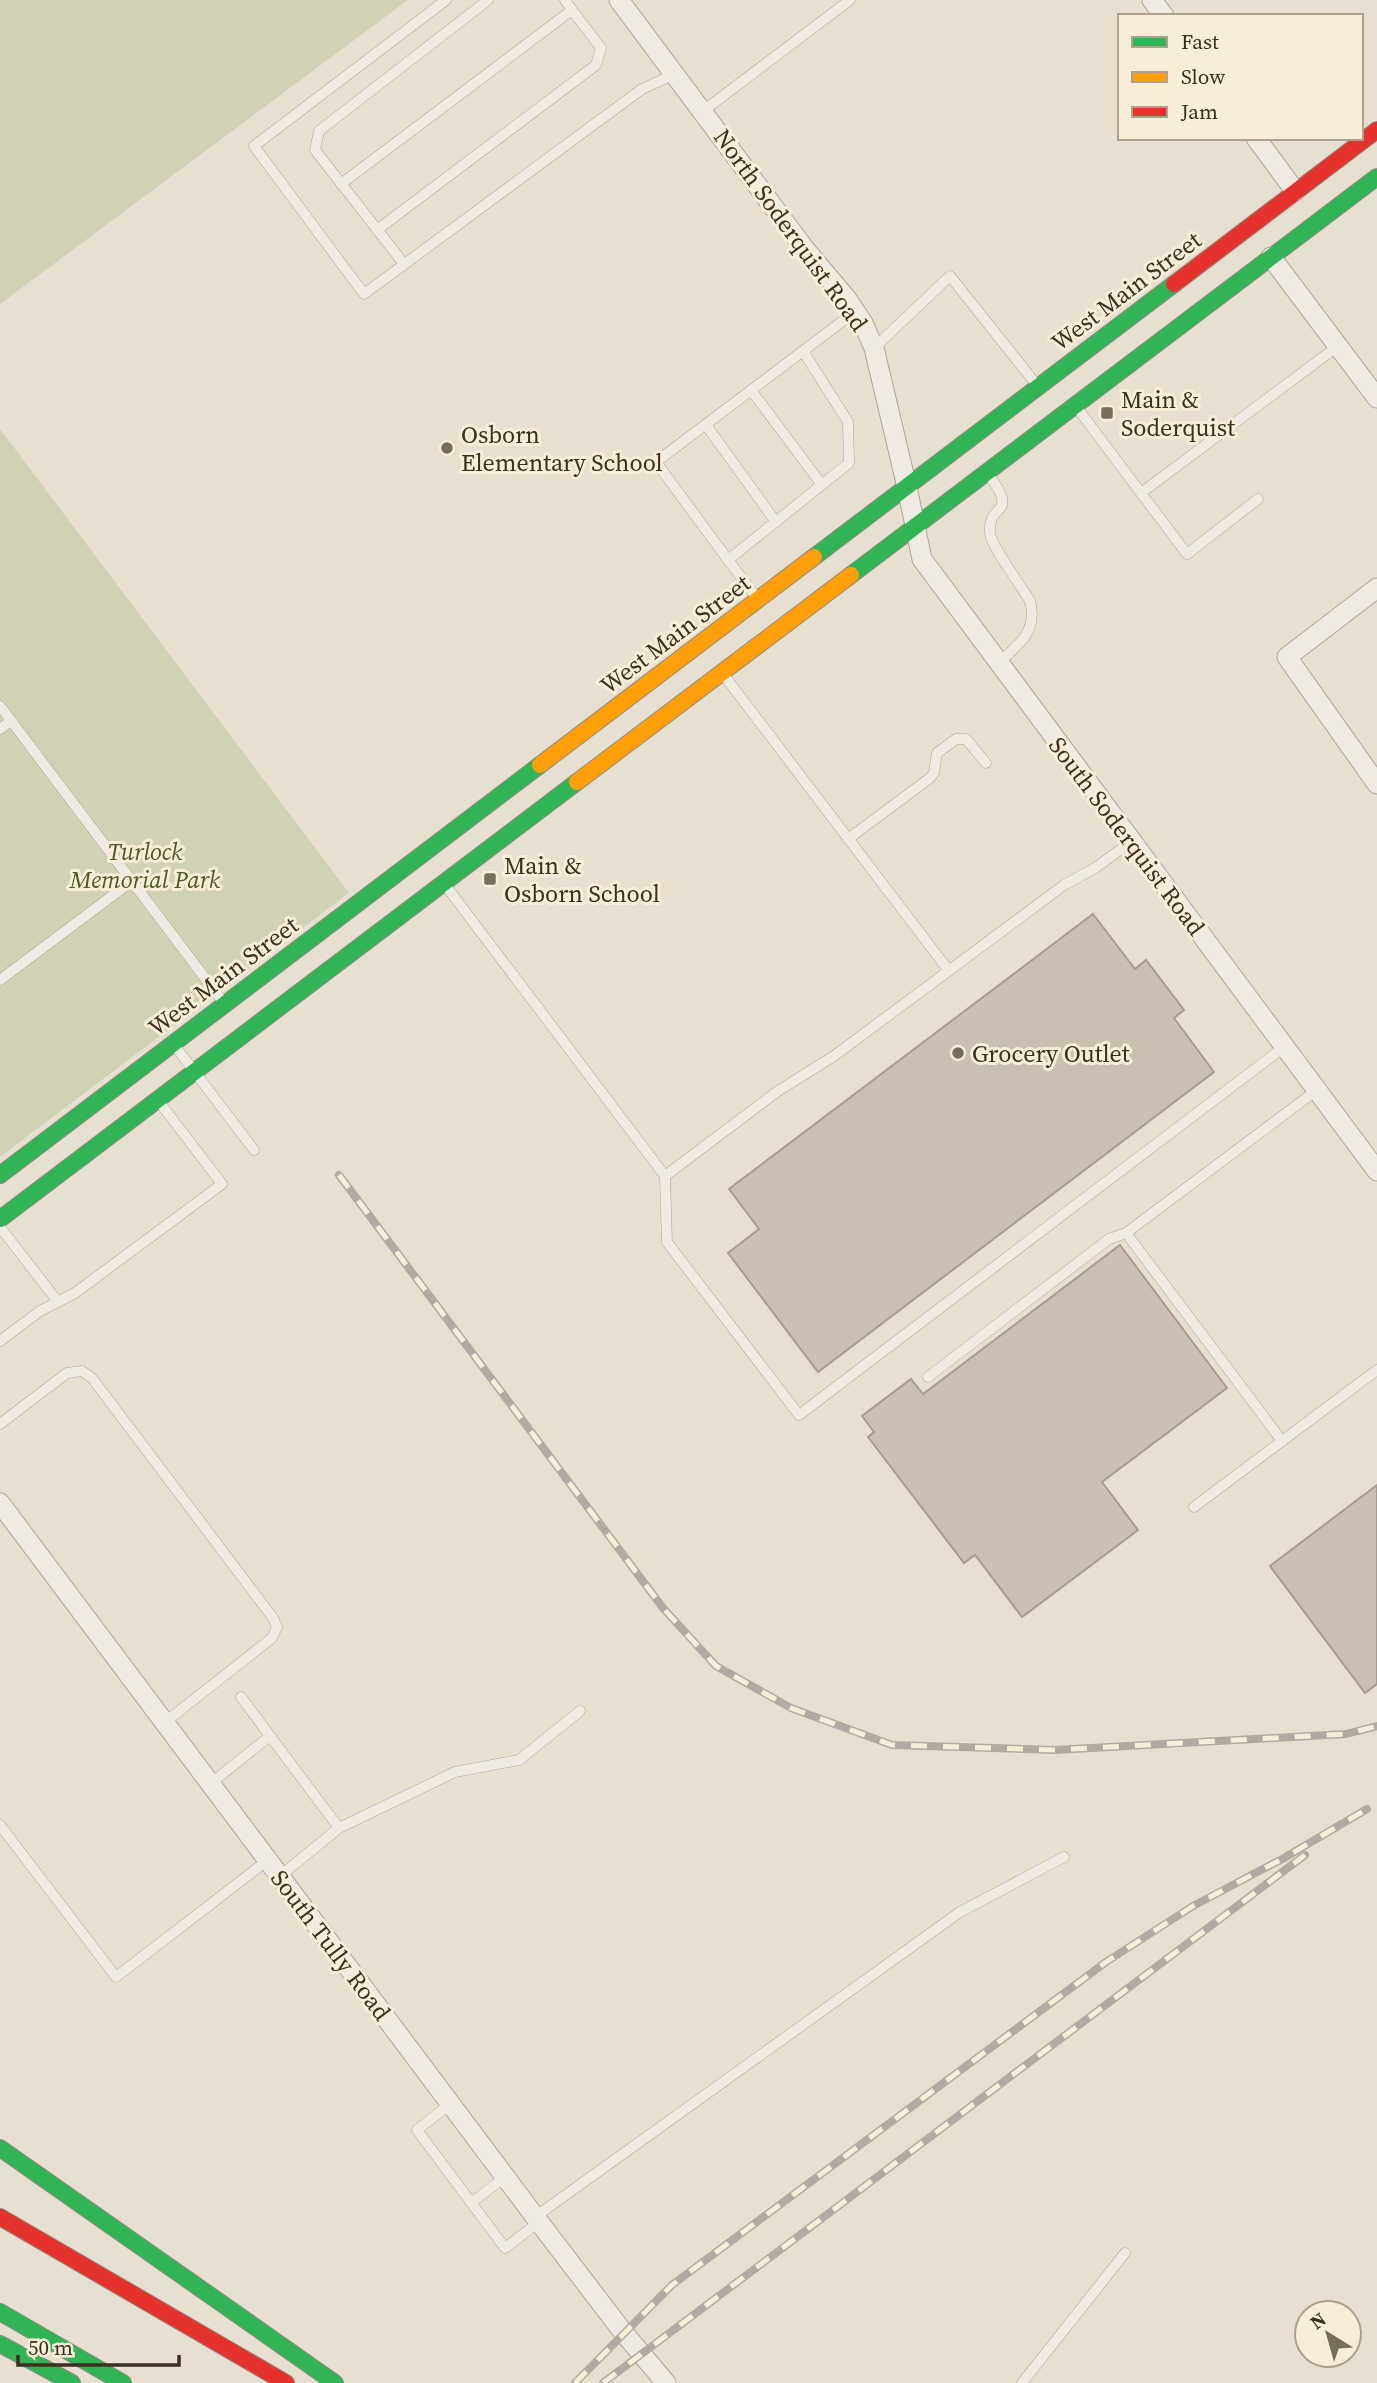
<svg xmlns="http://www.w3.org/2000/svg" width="1377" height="2383" font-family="'Source Serif 4',serif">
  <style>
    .cemetery { fill: #d1d1b3 }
    .building { fill: #cbbfb2; stroke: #a89c90; stroke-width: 2 }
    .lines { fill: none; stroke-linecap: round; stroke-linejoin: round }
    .lane-casing { stroke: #ada599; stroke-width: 11 }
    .street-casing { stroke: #ada599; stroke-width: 21 }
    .fast-casing { stroke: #928b80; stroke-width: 18 }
    .slow-casing { stroke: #928b80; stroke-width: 18 }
    .jam-casing { stroke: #928b80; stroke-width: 18 }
    .lane { stroke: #efebe3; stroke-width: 10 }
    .street { stroke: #efebe3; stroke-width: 19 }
    .fast { stroke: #30b455; stroke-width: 16 }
    .slow { stroke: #ff9f0a; stroke-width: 16 }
    .jam { stroke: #e5322d; stroke-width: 16 }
    .rail-casing { stroke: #afaaa2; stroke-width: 8 }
    .rail { stroke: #f7eed8; stroke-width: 5; stroke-dasharray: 16; stroke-linecap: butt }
    .poi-dot { fill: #786c5e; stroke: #f7eed8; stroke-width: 2.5 }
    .labels { text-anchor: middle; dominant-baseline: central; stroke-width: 6; stroke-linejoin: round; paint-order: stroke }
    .street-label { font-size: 24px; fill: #3d2e20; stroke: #f7eed8 }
    .poi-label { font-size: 24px; fill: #3d2e20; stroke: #f7eed8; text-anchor: start }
    .park-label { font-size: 24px; font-style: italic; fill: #4d5a26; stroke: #f7eed8 }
  </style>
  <rect width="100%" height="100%" fill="#e7e0d1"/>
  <g class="cemetery">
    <path d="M0,0H408L0,304Z"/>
    <path d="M0,429L349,893L0,1157Z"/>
  </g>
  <g class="building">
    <path d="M1093,914L1135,969L1146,960L1184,1010L1174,1018L1214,1072L818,1372L728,1253L759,1229L729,1189Z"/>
    <path d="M1120,1245L1227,1388L1102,1482L1138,1530L1022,1617L975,1555L964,1563L868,1437L874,1432L862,1416L911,1379L923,1394Z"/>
    <path d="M1377,1485V1684L1365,1693L1270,1566Z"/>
  </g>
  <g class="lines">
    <g class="lane-casing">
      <g id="lane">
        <path d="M446,0L254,146L364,294L642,89L675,74"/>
        <path d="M703,111L850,0"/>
        <path d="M341,184L572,10L565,0"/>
        <path d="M377,230L596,65L601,48L572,10"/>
        <path d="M404,264L315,150L319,131L488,0"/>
        <path d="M874,348L950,276L1036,384"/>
        <path d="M803,351L848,422L849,463L728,560L656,462L856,311"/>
        <path d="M751,390L822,485"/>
        <path d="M1078,409L1141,493L1338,346"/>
        <path d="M706,425L776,522"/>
        <path d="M988,474C1021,518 987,501 990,533C991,546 1022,587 1030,601C1038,631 1019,645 998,663"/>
        <path d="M1141,493L1187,554L1258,499"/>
        <path d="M728,560L757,598"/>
        <path d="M723,674L949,971"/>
        <path d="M0,706L223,1002"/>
        <path d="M0,729L11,721"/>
        <path d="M848,839L930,778L934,773L937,753L956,739H966L986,763"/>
        <path d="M446,886L665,1176L778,1091L834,1056L1064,885L1095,868L1131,842"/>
        <path d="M0,980L132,881"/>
        <path d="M175,1046L254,1150"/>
        <path d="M665,1176L667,1242L799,1415L1284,1047"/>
        <path d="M0,1227L58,1302"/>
        <path d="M0,1341L40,1311L75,1293L222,1184L160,1103"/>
        <path d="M928,1377L1109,1239L1126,1233"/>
        <path d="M0,1424L67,1373L82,1371L92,1378L273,1618L277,1627L272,1638L164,1723"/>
        <path d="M1282,1441L1126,1233L1317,1090"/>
        <path d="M1194,1507L1377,1370"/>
        <path d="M270,1736L339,1828L280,1876"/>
        <path d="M210,1784L270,1736L241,1697"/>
        <path d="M0,1825L116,1977L268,1860"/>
        <path d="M339,1828L455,1772L519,1760L580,1711"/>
        <path d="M450,2104L417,2130L505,2248L539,2222"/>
        <path d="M471,2203L505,2177"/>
        <path d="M535,2217L960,1912L1064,1857"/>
        <path d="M1022,2383L1125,2253"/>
      </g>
    </g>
    <g class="street-casing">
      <g id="street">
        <path d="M619,0L804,248L847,299L863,323L874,348L907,487L922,559L1377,1171"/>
        <path d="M1152,0L1164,16"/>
        <path d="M1256,138L1295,191"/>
        <path d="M1271,257L1377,398"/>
        <path d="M1377,588L1287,657L1377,784"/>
        <path d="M0,1503L539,2222L623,2332L666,2383"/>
      </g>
    </g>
    <g class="fast-casing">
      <g id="fast">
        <path d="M814,557L1174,284"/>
        <path d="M851,575L1377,177"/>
        <path d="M0,1175L540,765"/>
        <path d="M0,1219L577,782"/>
        <path d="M0,2148L335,2383"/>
        <path d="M0,2312L123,2383"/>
        <path d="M0,2344L72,2383"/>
      </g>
    </g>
    <g class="slow-casing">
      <g id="slow">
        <path d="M540,765L814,557"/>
        <path d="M577,782L851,575"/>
      </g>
    </g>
    <g class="jam-casing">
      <g id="jam">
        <path d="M1174,284L1377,130"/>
        <path d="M0,2217L286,2383"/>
      </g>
    </g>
    <use href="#lane" class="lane"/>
    <use href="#street" class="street"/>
    <use href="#fast" class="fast"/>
    <use href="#slow" class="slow"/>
    <use href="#jam" class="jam"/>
    <g class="rail-casing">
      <g id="rail">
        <path d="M339,1175L663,1608L716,1666L791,1708L892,1745L1055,1750L1346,1734L1377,1726"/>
        <path d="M575,2383L672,2285L1106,1962L1193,1906L1284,1858L1367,1809"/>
        <path d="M603,2383L1305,1855"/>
      </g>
    </g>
    <use href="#rail" class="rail"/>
  </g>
  <g class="poi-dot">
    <rect x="1100" y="406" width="14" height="14" rx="3.5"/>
    <circle cx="447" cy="448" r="7"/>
    <rect x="483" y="872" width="14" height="14" rx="3.5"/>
    <circle cx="958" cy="1053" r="7"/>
  </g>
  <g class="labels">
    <g class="street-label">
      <text transform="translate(791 230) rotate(54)">North Soderquist Road</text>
      <text transform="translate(1126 291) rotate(-37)">West Main Street</text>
      <text transform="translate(675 634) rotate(-37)">West Main Street</text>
      <text transform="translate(1127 836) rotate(53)">South Soderquist Road</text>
      <text transform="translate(223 976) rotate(-37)">West Main Street</text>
      <text transform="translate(331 1945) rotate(53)">South Tully Road</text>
    </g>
    <g class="poi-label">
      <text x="1121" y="399">Main &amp;<tspan x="1121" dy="28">Soderquist</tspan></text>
      <text x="461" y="434">Osborn<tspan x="461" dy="28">Elementary School</tspan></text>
      <text x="504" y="865">Main &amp;<tspan x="504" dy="28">Osborn School</tspan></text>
      <text x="972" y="1053">Grocery Outlet</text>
    </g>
    <g class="park-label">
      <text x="145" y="851">Turlock<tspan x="145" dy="28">Memorial Park</tspan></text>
    </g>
  </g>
  <rect x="1118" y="14" width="245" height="126" fill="#f7eed8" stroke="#ada18e" stroke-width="2"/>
  <rect x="1132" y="37" width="35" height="10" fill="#30b455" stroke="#ada18e" stroke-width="2"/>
  <text x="1181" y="49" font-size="21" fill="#3d2e20">Fast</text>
  <rect x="1132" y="72" width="35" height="10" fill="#ff9f0a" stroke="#ada18e" stroke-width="2"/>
  <text x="1181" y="84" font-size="21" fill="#3d2e20">Slow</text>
  <rect x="1132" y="107" width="35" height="10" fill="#e5322d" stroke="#ada18e" stroke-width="2"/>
  <text x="1181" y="119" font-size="21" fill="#3d2e20">Jam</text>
  <g transform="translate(1328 2334) rotate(323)"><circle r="33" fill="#f7eed8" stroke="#ada18e" stroke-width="2"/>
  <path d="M0-5L12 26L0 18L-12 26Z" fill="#786c5e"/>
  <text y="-10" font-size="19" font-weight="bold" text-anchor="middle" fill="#3d2e20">N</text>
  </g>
  <path d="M18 2355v10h161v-10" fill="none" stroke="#3d2e20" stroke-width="3.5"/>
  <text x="28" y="2355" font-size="21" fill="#3d2e20" stroke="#f7eed8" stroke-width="5" paint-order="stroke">50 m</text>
</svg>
